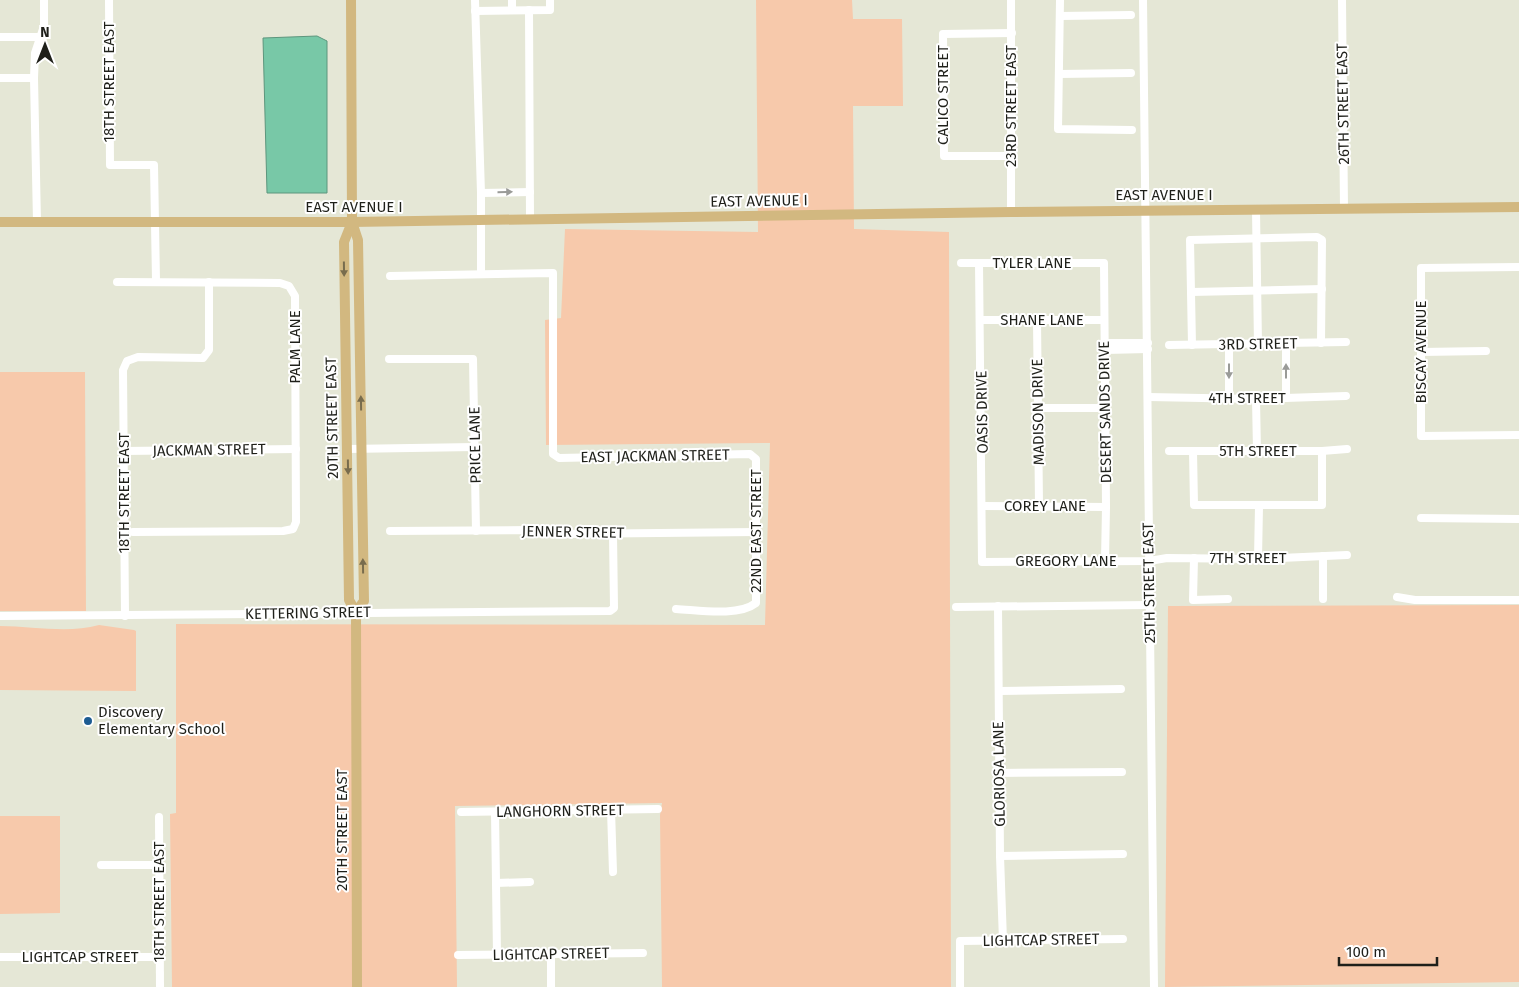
<svg xmlns="http://www.w3.org/2000/svg" width="1519" height="987" font-family="'Fira Sans',sans-serif">
  <style>
    .green { fill: #f7c9ab }
    .water { fill: #78c8a7; stroke: #5d967d }
    .lines { fill: none; stroke-linecap: round; stroke-linejoin: round }
    .minor { stroke: #fff; stroke-width: 8 }
    .major { stroke: #d2b880; stroke-width: 10 }
    .oneway { fill: #9a9b98 }
    .oneway2 { fill: #786c4d }
    .poi-dot { fill: #1d5c92; stroke: #fff; stroke-width: 2 }
    .labels { text-anchor: middle; dominant-baseline: central; stroke-width: 4; stroke-linejoin: round; paint-order: stroke }
    .street-label { font-size: 15px; fill: #1f201a; stroke: #fff }
    .poi-label { font-size: 15px; fill: #1f201a; stroke: #fff; text-anchor: start }
  </style>
  <rect width="100%" height="100%" fill="#e5e7d6"/>
  <g class="green">
    <path d="M756,0H852L853,19H902L903,106H853L854,229L949,232L951,987H662L660,815L662,803L455,806L457,987H172L170,814L176,813V624L765,625L770,443L546,445L545,320L561,318L565,229L758,232Z"/>
    <path d="M0,372H85L86,611H0Z"/>
    <path d="M1519,605V982L1165,987L1168,606Z"/>
    <path d="M99,625L134,630L136,631V691L0,690V626C33,626 67,634 99,625Z"/>
    <path d="M0,816H60V913L0,914Z"/>
  </g>
  <path class="water" d="M317,36L327,41V193H267L263,38Z"/>
  <g class="lines">
    <g class="minor">
      <path d="M109,0L110,165H154L156,281"/>
      <path d="M475,0L481,193V274"/>
      <path d="M1011,0V212"/>
      <path d="M1060,0L1058,129L1132,130"/>
      <path d="M1143,0L1154,987"/>
      <path d="M1342,0L1344,209"/>
      <path d="M512,10V0"/>
      <path d="M529,10L530,220"/>
      <path d="M475,11L550,10V0"/>
      <path d="M1060,16L1131,15"/>
      <path d="M0,37H40"/>
      <path d="M1059,74L1131,73"/>
      <path d="M0,78H34"/>
      <path d="M1010,156H944L943,34L1012,33"/>
      <path d="M481,193L530,192"/>
      <path d="M1256,210L1258,345"/>
      <path d="M37,222L34,78L35,53L44,26V0"/>
      <path d="M961,263H1104L1106,507L1105,561"/>
      <path d="M979,263L982,562L1149,561L1167,558L1258,559L1347,555"/>
      <path d="M1519,267L1421,268V436L1519,435"/>
      <path d="M390,276L553,273V454L559,458L750,454L756,459V603C738,617 698,610 676,609"/>
      <path d="M117,282L280,283L289,286L295,296L296,522L293,529L283,531L133,532"/>
      <path d="M1191,292L1322,289"/>
      <path d="M1037,319L1039,505"/>
      <path d="M981,320H1104"/>
      <path d="M1105,343H1148"/>
      <path d="M1286,344V398"/>
      <path d="M1169,345L1346,342"/>
      <path d="M1192,345L1190,240L1317,237L1322,240L1321,343"/>
      <path d="M1229,345V398"/>
      <path d="M1105,350L1148,349"/>
      <path d="M1421,352L1486,351"/>
      <path d="M389,359H473L476,531"/>
      <path d="M1148,397L1256,399L1346,396"/>
      <path d="M1256,399L1257,451"/>
      <path d="M1037,408H1105"/>
      <path d="M347,449L475,447"/>
      <path d="M123,451L296,449"/>
      <path d="M1169,451H1322L1347,449"/>
      <path d="M1193,451L1194,505H1322V451"/>
      <path d="M983,506L1106,507"/>
      <path d="M1421,518L1519,519"/>
      <path d="M390,531L529,530L561,534L757,532"/>
      <path d="M1323,556V599"/>
      <path d="M1194,558L1193,600L1228,599"/>
      <path d="M1258,559L1259,506"/>
      <path d="M1397,597L1415,600H1519"/>
      <path d="M998,606L1000,856L1003,941"/>
      <path d="M956,607L1149,605"/>
      <path d="M0,616L610,611L614,608L613,534"/>
      <path d="M125,616L123,370L127,361L138,357L203,358L209,350V282"/>
      <path d="M999,691L1121,689"/>
      <path d="M999,773L1122,772"/>
      <path d="M611,810L613,872"/>
      <path d="M461,812L658,809"/>
      <path d="M495,812L497,955"/>
      <path d="M159,817L160,987"/>
      <path d="M1000,856L1123,854"/>
      <path d="M101,865H159"/>
      <path d="M496,883L530,882"/>
      <path d="M551,954V987"/>
      <path d="M458,955L643,953"/>
      <path d="M0,957H160"/>
      <path d="M960,987V941L1123,939"/>
    </g>
    <g class="major">
      <path d="M351,0L352,222L358,240L364,601L356,612"/>
      <path d="M0,222H352L1011,212L1519,207"/>
      <path d="M352,222L344,242L349,600L356,612L357,987"/>
    </g>
  </g>
  <defs><path id="oneway-solid" d="M-6-.8H1V-3.2L6.5 0L1 3.2V.8H-6Z" transform="scale(1.25)"/></defs>
  <g class="oneway">
    <use href="#oneway-solid" transform="translate(505 192) rotate(-1)"/>
    <use href="#oneway-solid" transform="translate(1229 371) rotate(90)"/>
    <use href="#oneway-solid" transform="translate(1286 371) rotate(-90)"/>
  </g>
  <g class="oneway2">
    <use href="#oneway-solid" transform="translate(344 269) rotate(89)"/>
    <use href="#oneway-solid" transform="translate(361 403) rotate(-91)"/>
    <use href="#oneway-solid" transform="translate(348 467) rotate(89)"/>
    <use href="#oneway-solid" transform="translate(363 566) rotate(-91)"/>
  </g>
  <circle class="poi-dot" cx="88" cy="721" r="5"/>
  <g class="labels">
    <g class="street-label">
      <text transform="translate(109 82) rotate(-90)">18TH STREET EAST</text>
      <text transform="translate(943 95) rotate(-90)">CALICO STREET</text>
      <text transform="translate(1343 104) rotate(-91)">26TH STREET EAST</text>
      <text transform="translate(1011 106) rotate(-90)">23RD STREET EAST</text>
      <text x="1164" y="195">EAST AVENUE I</text>
      <text transform="translate(759 201) rotate(-1)">EAST AVENUE I</text>
      <text x="354" y="207">EAST AVENUE I</text>
      <text x="1032" y="263">TYLER LANE</text>
      <text x="1042" y="320">SHANE LANE</text>
      <text transform="translate(1258 344) rotate(-1)">3RD STREET</text>
      <text transform="translate(295 347) rotate(-90)">PALM LANE</text>
      <text transform="translate(1421 352) rotate(-90)">BISCAY AVENUE</text>
      <text x="1247" y="398">4TH STREET</text>
      <text transform="translate(982 412) rotate(-91)">OASIS DRIVE</text>
      <text transform="translate(1038 412) rotate(-91)">MADISON DRIVE</text>
      <text transform="translate(1105 412) rotate(-91)">DESERT SANDS DRIVE</text>
      <text transform="translate(332 418) rotate(-91)">20TH STREET EAST</text>
      <text transform="translate(475 445) rotate(-91)">PRICE LANE</text>
      <text transform="translate(209 450) rotate(-1)">JACKMAN STREET</text>
      <text x="1258" y="451">5TH STREET</text>
      <text transform="translate(655 456) rotate(-1)">EAST JACKMAN STREET</text>
      <text transform="translate(124 493) rotate(-90)">18TH STREET EAST</text>
      <text x="1045" y="506">COREY LANE</text>
      <text transform="translate(756 531) rotate(-90)">22ND EAST STREET</text>
      <text transform="translate(573 532) rotate(1)">JENNER STREET</text>
      <text x="1248" y="558">7TH STREET</text>
      <text x="1066" y="561">GREGORY LANE</text>
      <text transform="translate(1149 583) rotate(-91)">25TH STREET EAST</text>
      <text transform="translate(308 613) rotate(-1)">KETTERING STREET</text>
      <text transform="translate(999 774) rotate(-91)">GLORIOSA LANE</text>
      <text transform="translate(560 811) rotate(-1)">LANGHORN STREET</text>
      <text transform="translate(342 830) rotate(-90)">20TH STREET EAST</text>
      <text transform="translate(159 902) rotate(-90)">18TH STREET EAST</text>
      <text transform="translate(1041 940) rotate(-1)">LIGHTCAP STREET</text>
      <text transform="translate(551 954) rotate(-1)">LIGHTCAP STREET</text>
      <text x="80" y="957">LIGHTCAP STREET</text>
    </g>
    <g class="poi-label">
      <text x="98" y="712">Discovery<tspan x="98" dy="17">Elementary School</tspan></text>
    </g>
  </g>
  <g transform="translate(45 45)" stroke="#ffffff" stroke-width="4" paint-order="stroke">
  <path d="M0-4L9 19L0 12L-9 19Z" fill="#1f201a"/>
  <text y="-8" font-size="14" font-weight="bold" text-anchor="middle" fill="#1f201a">N</text>
  </g>
  <path d="M1339 957v8h98v-8" fill="none" stroke="#1f201a" stroke-width="2.5"/>
  <text x="1346" y="957" font-size="15" fill="#1f201a" stroke="#ffffff" stroke-width="4" paint-order="stroke">100 m</text>
</svg>
